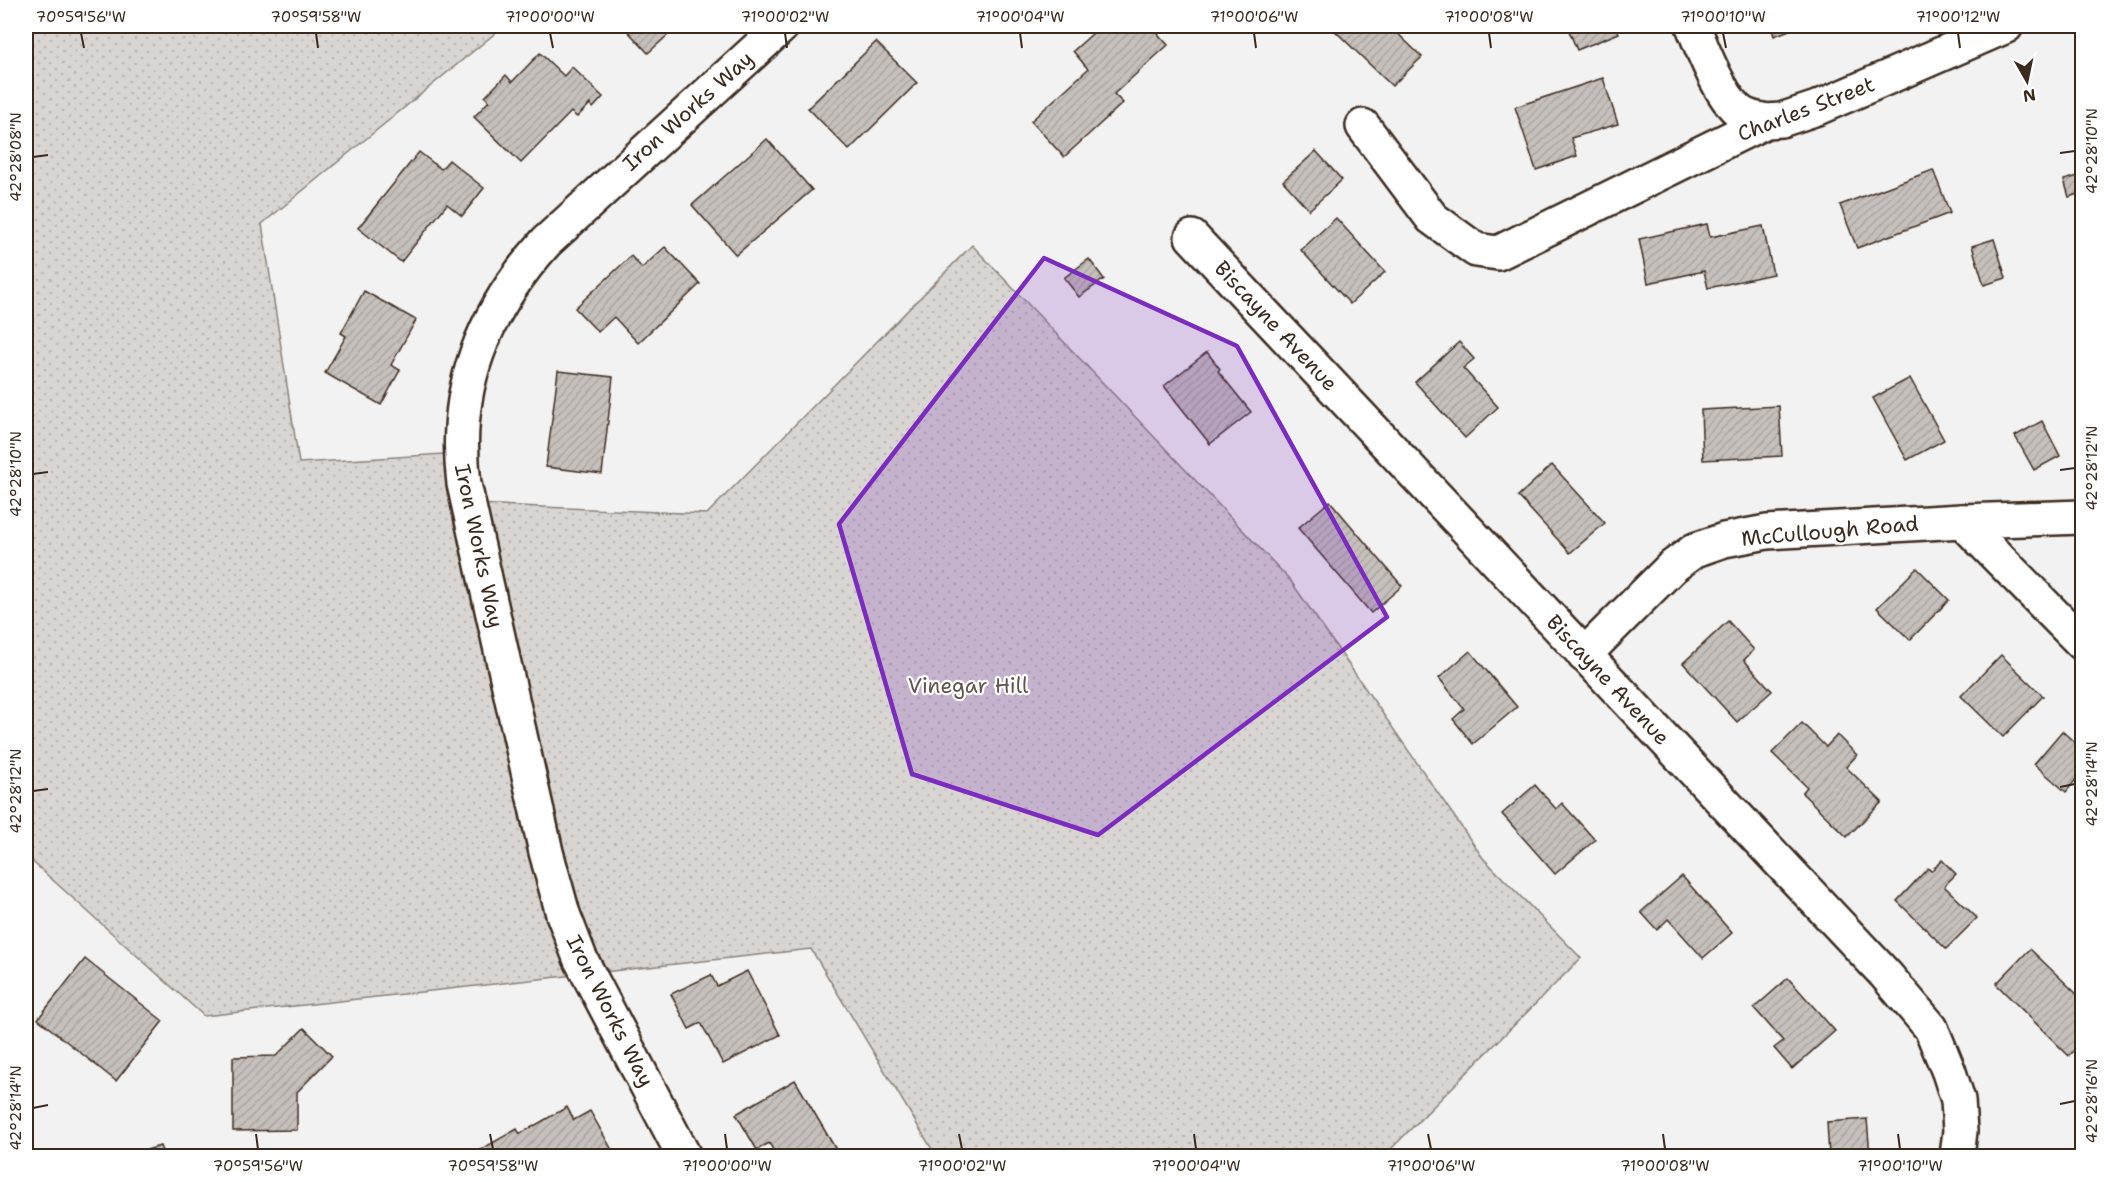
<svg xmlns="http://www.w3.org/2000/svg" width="2108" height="1182" font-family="'Shantell Sans',sans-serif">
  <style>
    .park { fill: url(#park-dots); stroke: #8a8078; stroke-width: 1.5 }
    .building { fill: url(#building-hatch); stroke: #3b2a1e; stroke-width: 1.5 }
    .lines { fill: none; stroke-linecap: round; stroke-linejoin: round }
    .minor-casing { stroke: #3b2a1e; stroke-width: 38 }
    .minor { stroke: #fff; stroke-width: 33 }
    .marked { fill: #7b2cbf; fill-opacity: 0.2; stroke: #7b2cbf; stroke-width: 4.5; stroke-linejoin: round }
    .ticks { fill: none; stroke: #3b2a1e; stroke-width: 2 }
    .labels { text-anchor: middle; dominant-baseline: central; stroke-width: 4.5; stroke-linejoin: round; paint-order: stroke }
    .street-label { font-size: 21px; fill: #3b2a1e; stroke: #fff }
    .park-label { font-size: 21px; fill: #62554b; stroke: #fff }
    .neatline { fill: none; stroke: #3b2a1e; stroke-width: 2 }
    .ticks-label { font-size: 15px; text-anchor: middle; fill: #3b2a1e }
  </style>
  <defs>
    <pattern id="park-dots" width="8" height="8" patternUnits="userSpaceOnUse" patternTransform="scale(1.5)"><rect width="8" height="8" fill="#d8d5d2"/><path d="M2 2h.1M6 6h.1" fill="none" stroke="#bab7b4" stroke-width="1.8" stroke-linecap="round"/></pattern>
    <pattern id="building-hatch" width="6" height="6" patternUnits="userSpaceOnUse" patternTransform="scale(1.5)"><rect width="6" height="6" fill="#c6c0bd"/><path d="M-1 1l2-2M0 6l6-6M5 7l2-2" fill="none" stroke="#aba5a2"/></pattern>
  </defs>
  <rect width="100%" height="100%" fill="#f3f2f2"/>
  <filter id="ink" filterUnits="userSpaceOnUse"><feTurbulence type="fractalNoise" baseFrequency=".0167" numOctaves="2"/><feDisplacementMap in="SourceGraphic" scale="12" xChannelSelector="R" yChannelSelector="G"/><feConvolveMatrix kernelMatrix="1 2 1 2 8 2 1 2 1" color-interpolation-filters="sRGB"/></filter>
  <g filter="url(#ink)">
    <path class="park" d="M26,26H504L262,224L299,463L444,454L450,503L707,514L972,245L1290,580L1483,858L1581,958L1384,1156H936L811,949L204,1016L26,856Z"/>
    <g class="building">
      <path d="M623,26H678L648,53Z"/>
      <path d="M1101,26H1167L1158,34L1168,45L1114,94L1123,103L1064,157L1031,121L1088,69L1073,51Z"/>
      <path d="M1330,26H1390L1422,57L1392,86Z"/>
      <path d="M1567,26H1616L1619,33L1577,50Z"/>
      <path d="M1771,26H1800L1774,36Z"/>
      <path d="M876,42L917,83L849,150L808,108Z"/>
      <path d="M540,53L564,76L572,67L603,97L593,108L590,104L577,117L571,112L521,163L474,117L489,101L485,97L506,75L512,82Z"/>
      <path d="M1603,78L1618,124L1571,138L1577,156L1536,170L1515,107Z"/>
      <path d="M767,139L812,190L736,255L692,205Z"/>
      <path d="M1316,151L1342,180L1309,210L1283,181Z"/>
      <path d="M419,152L441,169L449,160L484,188L462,216L447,204L401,262L358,228Z"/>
      <path d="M1933,170L1950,213L1857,248L1840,205Z"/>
      <path d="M2082,175V212L2078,194L2069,197L2064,180Z"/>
      <path d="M1336,218L1385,272L1350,304L1301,250Z"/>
      <path d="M1707,224L1710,237L1763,226L1773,274L1708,288L1704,271L1648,283L1639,239Z"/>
      <path d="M1994,239L2006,278L1984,285L1972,246Z"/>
      <path d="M665,247L700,284L638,343L614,317L598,332L575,308L631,256L642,268Z"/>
      <path d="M1089,259L1104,279L1079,297L1064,278Z"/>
      <path d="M364,291L416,320L391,365L400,370L381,405L325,373L346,336L341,333Z"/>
      <path d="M1459,342L1474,359L1463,368L1498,407L1465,438L1415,382Z"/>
      <path d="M1207,352L1220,369L1218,371L1251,412L1210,444L1164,386Z"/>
      <path d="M558,371L613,377L602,474L546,467Z"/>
      <path d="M1910,378L1944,440L1907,460L1873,398Z"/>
      <path d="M1779,406L1782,456L1703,460L1701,410Z"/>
      <path d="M2042,421L2060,456L2034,470L2015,436Z"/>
      <path d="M1552,465L1605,523L1570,553L1518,496Z"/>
      <path d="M1330,501L1402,586L1371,613L1298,528Z"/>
      <path d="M1917,568L1949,600L1910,640L1877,608Z"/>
      <path d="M1728,621L1754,650L1744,660L1772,691L1737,722L1683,663Z"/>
      <path d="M1470,651L1517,707L1473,744L1453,719L1464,709L1439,678Z"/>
      <path d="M2001,655L2043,696L2003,737L1961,696Z"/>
      <path d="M1802,723L1826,747L1837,735L1857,755L1846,767L1882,802L1847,837L1802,793L1807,787L1772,753Z"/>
      <path d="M2062,731L2082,749V772L2066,792L2034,764Z"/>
      <path d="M1535,785L1556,809L1562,803L1595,840L1555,874L1502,814Z"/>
      <path d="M1942,860L1956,874L1944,886L1977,918L1946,949L1897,901L1928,868L1931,871Z"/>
      <path d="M1682,876L1732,933L1703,958L1668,919L1657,930L1641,912Z"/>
      <path d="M2030,949L2082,999V1057L2075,1050L2069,1056L1996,984Z"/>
      <path d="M85,959L163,1021L116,1081L38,1019Z"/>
      <path d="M747,971L780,1035L723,1064L701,1023L689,1029L671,994L711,975L717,986Z"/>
      <path d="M1788,978L1835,1031L1792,1069L1774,1048L1783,1041L1754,1008Z"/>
      <path d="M304,1028L332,1056L297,1092V1130L233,1131V1057L276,1056Z"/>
      <path d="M795,1080L838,1153L831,1156H777L769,1143L757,1150L736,1114Z"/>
      <path d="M567,1107L574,1120L590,1111L612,1150L601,1156H480L483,1155L480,1150L517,1129L520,1134Z"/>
      <path d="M1867,1119L1870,1156H1829L1827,1122Z"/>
      <path d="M160,1146L164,1156H127Z"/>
    </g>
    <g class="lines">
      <g class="minor-casing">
        <g id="minor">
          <path d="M1693,26C1702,48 1722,102 1743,114C1750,118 1759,119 1766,121"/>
          <path d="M1363,126L1432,218L1476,250L1498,253L1766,121L1781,120L1817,108L2006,26"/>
          <path d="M1192,237L1886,975L1931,1028L1949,1072L1958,1100L1960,1131L1957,1156"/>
          <path d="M1962,521L2082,643"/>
          <path d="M1584,655L1672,567L1695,550L1724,540L1767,532L1821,529L1962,521L2082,517"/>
          <path d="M684,1156L580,958L563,914L546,852L464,484C452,389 483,312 546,242L782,26"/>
        </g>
      </g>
      <use href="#minor" class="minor"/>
    </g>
  </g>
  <path class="marked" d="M1044,258L1237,346L1387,617L1098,835L912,774L839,524Z"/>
  <path class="ticks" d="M81,33L84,48M316,33L318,48M550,33L553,48M785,33L787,48M1020,33L1022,48M1254,33L1256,48M1489,33L1491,48M1723,33L1726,48M1958,33L1960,48M2060,153L2075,151M33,157L48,155M2060,470L2075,468M33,474L48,472M2060,787L2075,784M33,791L48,789M2060,1104L2075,1101M33,1108L48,1105M256,1134L258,1149M490,1134L493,1149M725,1134L727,1149M959,1134L962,1149M1194,1134L1196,1149M1428,1134L1431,1149M1663,1134L1665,1149M1898,1134L1900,1149"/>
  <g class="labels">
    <g class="street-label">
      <text transform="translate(1806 109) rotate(-21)">Charles Street</text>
      <text transform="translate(688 111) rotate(-42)">Iron Works Way</text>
      <text transform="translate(1276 326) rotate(47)">Biscayne Avenue</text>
      <text transform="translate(1830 531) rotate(-5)">McCullough Road</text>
      <text transform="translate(479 546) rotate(78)">Iron Works Way</text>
      <text transform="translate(1608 680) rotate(47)">Biscayne Avenue</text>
      <text transform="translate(610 1011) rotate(63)">Iron Works Way</text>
    </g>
    <g class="park-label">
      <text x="968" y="686">Vinegar Hill</text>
    </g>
  </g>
  <rect width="2108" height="1182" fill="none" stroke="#fff" stroke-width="66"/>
  <g transform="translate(2027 81) rotate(171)" stroke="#ffffff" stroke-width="4.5" paint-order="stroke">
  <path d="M0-4.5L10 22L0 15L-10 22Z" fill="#3b2a1e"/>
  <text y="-9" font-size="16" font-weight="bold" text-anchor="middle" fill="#3b2a1e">N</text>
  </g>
  <rect x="33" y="33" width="2042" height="1116" class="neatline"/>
  <g class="ticks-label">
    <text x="81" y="22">70°59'56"W</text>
    <text x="316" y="22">70°59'58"W</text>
    <text x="550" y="22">71°00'00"W</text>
    <text x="785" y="22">71°00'02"W</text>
    <text x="1020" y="22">71°00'04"W</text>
    <text x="1254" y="22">71°00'06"W</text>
    <text x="1489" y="22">71°00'08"W</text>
    <text x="1723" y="22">71°00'10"W</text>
    <text x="1958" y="22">71°00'12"W</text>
    <text transform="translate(2092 151) rotate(-90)" y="5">42°28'10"N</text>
    <text transform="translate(16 157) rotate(-90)" y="5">42°28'08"N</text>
    <text transform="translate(2092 468) rotate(-90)" y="5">42°28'12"N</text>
    <text transform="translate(16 474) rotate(-90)" y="5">42°28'10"N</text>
    <text transform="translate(2092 784) rotate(-90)" y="5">42°28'14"N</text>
    <text transform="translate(16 791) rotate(-90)" y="5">42°28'12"N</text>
    <text transform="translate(2092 1101) rotate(-90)" y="5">42°28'16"N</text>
    <text transform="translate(16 1108) rotate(-90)" y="5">42°28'14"N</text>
    <text x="258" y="1171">70°59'56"W</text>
    <text x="493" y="1171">70°59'58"W</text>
    <text x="727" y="1171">71°00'00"W</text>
    <text x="962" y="1171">71°00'02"W</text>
    <text x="1196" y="1171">71°00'04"W</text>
    <text x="1431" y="1171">71°00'06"W</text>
    <text x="1665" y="1171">71°00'08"W</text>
    <text x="1900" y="1171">71°00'10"W</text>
  </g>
</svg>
